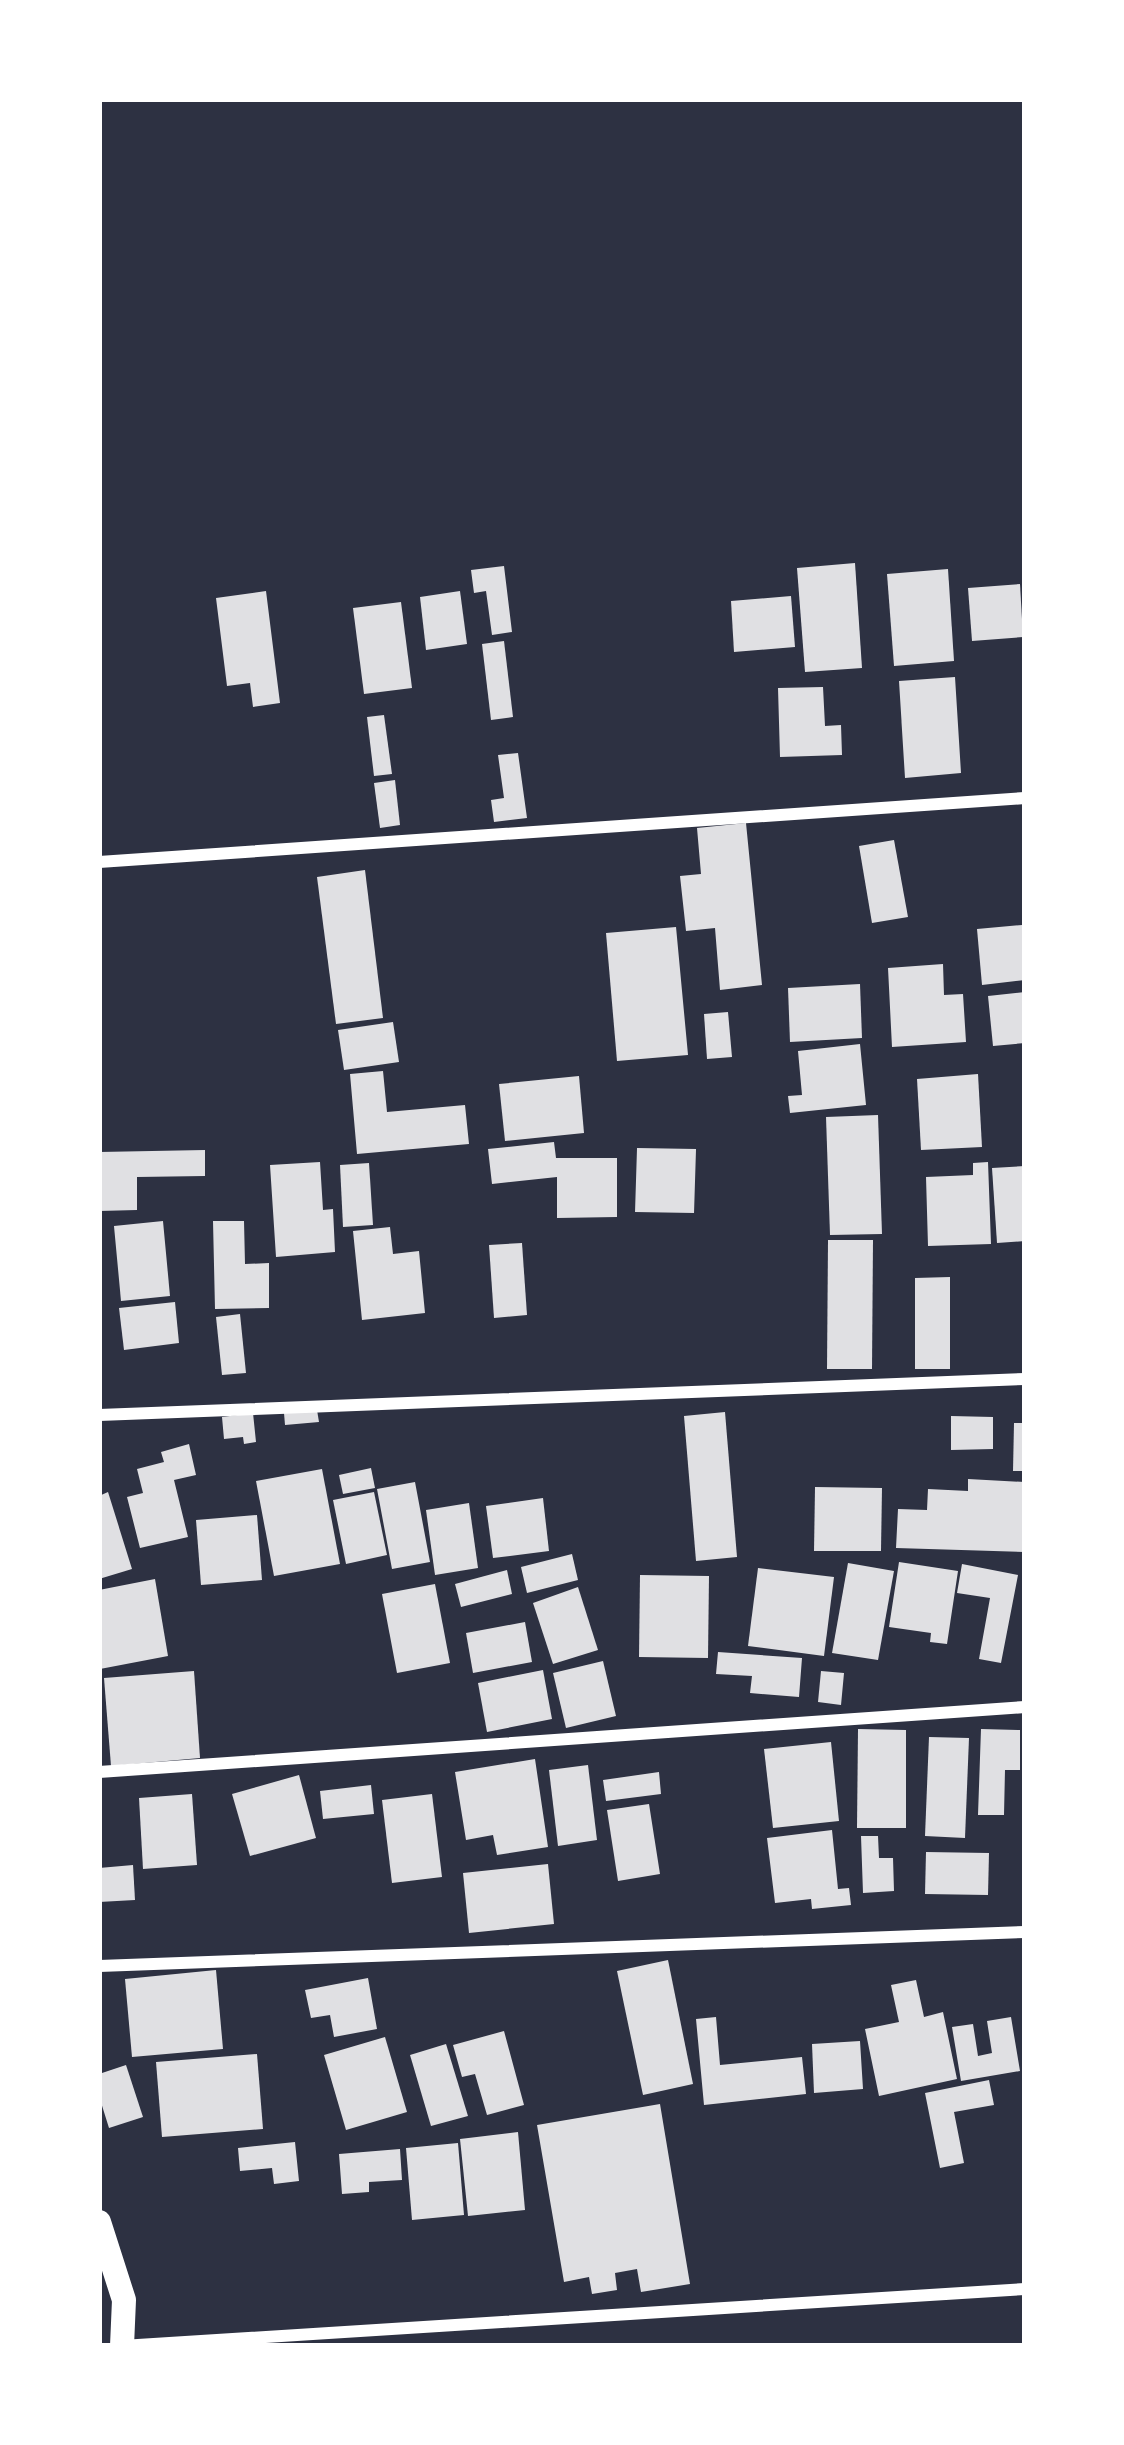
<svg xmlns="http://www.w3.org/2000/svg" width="1124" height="2445" font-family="Literata,serif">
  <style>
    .building { fill: #e0e0e3 }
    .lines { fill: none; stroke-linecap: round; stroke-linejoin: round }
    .minor { stroke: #fff; stroke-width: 12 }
    .secondary { stroke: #fff; stroke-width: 24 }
  </style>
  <rect width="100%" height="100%" fill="#2d3142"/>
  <g class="building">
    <path d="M855,563L862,668L805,672L797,568Z"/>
    <path d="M504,566L512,632L492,635L486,591L474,593L471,570Z"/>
    <path d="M948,569L954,661L894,666L887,574Z"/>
    <path d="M1020,584L1023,637L972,641L968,588Z"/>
    <path d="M266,591L280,703L253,707L250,683L227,686L216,598Z"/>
    <path d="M460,591L467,644L426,650L420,597Z"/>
    <path d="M791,596L795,647L734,652L731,601Z"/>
    <path d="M401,602L412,688L364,694L353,608Z"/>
    <path d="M504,641L513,717L491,720L482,644Z"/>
    <path d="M955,677L961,773L905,778L899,681Z"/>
    <path d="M823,687L825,726L841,725L842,755L780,757L778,688Z"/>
    <path d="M384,715L392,774L374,776L367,717Z"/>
    <path d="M518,753L527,818L494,822L491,800L504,798L498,755Z"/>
    <path d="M395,780L400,825L380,828L374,783Z"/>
    <path d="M746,823L762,985L720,990L715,928L686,931L680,876L701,874L697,828Z"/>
    <path d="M894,840L908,917L872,923L859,846Z"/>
    <path d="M365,870L383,1018L336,1024L317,877Z"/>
    <path d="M1022,925L1025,980L982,985L977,929Z"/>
    <path d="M676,927L688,1055L617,1061L606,933Z"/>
    <path d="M943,964L944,995L963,994L966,1042L892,1047L888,968Z"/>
    <path d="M860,984L862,1038L790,1042L788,988Z"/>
    <path d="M1025,992V1043L993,1046L988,996Z"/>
    <path d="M728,1012L732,1057L707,1059L704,1014Z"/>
    <path d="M393,1022L399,1062L344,1070L338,1030Z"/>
    <path d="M860,1044L866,1105L790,1113L788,1096L802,1095L798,1051Z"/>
    <path d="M383,1071L387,1112L465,1105L469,1144L357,1154L350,1074Z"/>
    <path d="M978,1074L982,1147L921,1150L917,1079Z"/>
    <path d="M579,1076L584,1133L505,1141L499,1084Z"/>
    <path d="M878,1115L882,1234L830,1235L826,1117Z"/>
    <path d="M554,1142L556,1158H617V1217L557,1218V1177L492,1184L488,1149Z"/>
    <path d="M637,1148L696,1149L694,1213L635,1212Z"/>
    <path d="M205,1150V1176L137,1177V1210L99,1211V1152Z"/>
    <path d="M320,1162L323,1210L333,1209L335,1252L276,1257L270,1165Z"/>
    <path d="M988,1162L991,1244L928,1246L926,1177L973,1175V1163Z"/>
    <path d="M369,1163L373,1225L343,1227L340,1165Z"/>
    <path d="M1025,1166V1241L997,1243L992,1168Z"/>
    <path d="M163,1221L170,1296L121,1301L114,1226Z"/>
    <path d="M213,1221H244L245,1264L269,1263V1308L215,1309Z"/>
    <path d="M390,1227L393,1254L419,1251L425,1313L362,1320L353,1231Z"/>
    <path d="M828,1240H873L872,1369H827Z"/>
    <path d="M522,1243L527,1315L494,1318L489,1245Z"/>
    <path d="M950,1277V1369H915V1278Z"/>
    <path d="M175,1302L179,1343L124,1350L119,1308Z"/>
    <path d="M240,1314L246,1373L222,1375L216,1317Z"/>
    <path d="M317,1410L319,1422L285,1425L284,1413Z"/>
    <path d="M725,1412L737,1557L696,1561L684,1416Z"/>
    <path d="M253,1413L256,1442L244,1444L243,1437L224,1439L222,1417Z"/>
    <path d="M951,1416L993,1417V1449L951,1450Z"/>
    <path d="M1014,1423H1025V1471H1013Z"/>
    <path d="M189,1444L196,1475L174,1480L188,1537L140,1548L127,1497L143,1493L137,1469L164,1462L161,1452Z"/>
    <path d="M371,1468L375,1488L343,1494L339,1475Z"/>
    <path d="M322,1469L340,1564L274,1576L256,1481Z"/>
    <path d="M968,1479L1025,1482V1552L896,1548L898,1509L927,1510L928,1489L968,1491Z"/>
    <path d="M415,1482L430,1562L392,1569L377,1489Z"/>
    <path d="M815,1487L882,1488L881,1551H814Z"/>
    <path d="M108,1492L132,1569L99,1579V1496Z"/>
    <path d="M374,1492L387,1555L346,1564L333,1500Z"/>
    <path d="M543,1498L549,1551L493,1558L486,1506Z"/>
    <path d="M469,1503L478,1568L435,1575L426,1510Z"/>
    <path d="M257,1515L262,1580L201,1585L196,1520Z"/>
    <path d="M572,1554L578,1580L527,1593L521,1567Z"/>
    <path d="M899,1562L958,1571L947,1644L930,1642L931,1633L889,1627Z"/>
    <path d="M848,1563L894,1571L878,1660L832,1653Z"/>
    <path d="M962,1564L1018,1575L1001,1663L979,1659L990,1598L957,1593Z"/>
    <path d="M758,1568L834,1577L824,1656L748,1646Z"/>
    <path d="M507,1570L512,1594L461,1607L455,1584Z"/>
    <path d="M640,1575L709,1576L708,1658L639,1657Z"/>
    <path d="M155,1579L168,1656L100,1669L99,1590Z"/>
    <path d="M435,1584L450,1663L397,1673L382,1594Z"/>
    <path d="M578,1587L598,1650L553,1664L533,1603Z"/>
    <path d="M525,1622L532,1662L473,1673L466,1633Z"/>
    <path d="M718,1652L802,1658L799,1697L750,1693L752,1676L716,1674Z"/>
    <path d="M603,1661L616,1716L566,1728L553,1673Z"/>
    <path d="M543,1670L552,1719L487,1732L478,1683Z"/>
    <path d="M194,1671L200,1758L111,1766L104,1678Z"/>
    <path d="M821,1671L844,1673L841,1705L818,1702Z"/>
    <path d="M858,1729L906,1730V1828H857Z"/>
    <path d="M981,1729L1020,1730V1770H1005L1004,1815H978Z"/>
    <path d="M929,1737L969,1738L965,1838L925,1836Z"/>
    <path d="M831,1742L839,1821L773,1828L764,1749Z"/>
    <path d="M535,1759L548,1847L497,1855L493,1835L466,1840L455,1772Z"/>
    <path d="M588,1765L597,1840L558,1846L549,1770Z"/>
    <path d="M659,1772L661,1794L606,1801L603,1780Z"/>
    <path d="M299,1775L316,1838L250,1856L232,1794Z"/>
    <path d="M371,1785L374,1814L323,1819L320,1791Z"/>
    <path d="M192,1794L197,1865L143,1869L139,1798Z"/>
    <path d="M432,1794L442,1877L392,1883L382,1800Z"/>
    <path d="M649,1804L660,1874L618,1881L607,1810Z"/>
    <path d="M832,1830L838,1889L849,1888L851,1905L812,1909L811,1899L775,1903L767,1838Z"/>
    <path d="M861,1836H878L879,1858H893L894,1891L863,1893Z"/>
    <path d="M926,1852L989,1853L988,1895L925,1894Z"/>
    <path d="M548,1864L554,1924L469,1933L463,1873Z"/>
    <path d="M133,1865L135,1900L99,1902V1868Z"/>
    <path d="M668,1960L693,2084L643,2095L617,1971Z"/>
    <path d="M216,1970L223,2049L132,2057L125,1979Z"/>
    <path d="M368,1978L377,2029L334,2037L330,2015L311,2018L305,1990Z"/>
    <path d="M916,1980L924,2017L943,2012L957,2079L879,2096L865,2029L899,2022L891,1985Z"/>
    <path d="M716,2017L720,2065L802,2057L806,2094L704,2105L696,2019Z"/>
    <path d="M1011,2017L1020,2071L961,2081L952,2027L973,2024L978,2056L992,2053L987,2021Z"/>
    <path d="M504,2031L524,2105L487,2115L475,2074L462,2077L453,2045Z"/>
    <path d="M385,2037L407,2112L346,2130L324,2055Z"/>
    <path d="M860,2041L863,2089L814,2093L812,2044Z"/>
    <path d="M446,2044L468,2116L431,2126L410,2055Z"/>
    <path d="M257,2054L263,2129L162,2137L156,2062Z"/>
    <path d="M126,2065L143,2117L109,2128L99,2096V2074Z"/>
    <path d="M989,2080L994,2105L954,2112L964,2163L940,2168L925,2093Z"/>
    <path d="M660,2104L690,2284L641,2292L637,2269L615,2273L617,2290L592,2294L589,2277L564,2282L537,2125Z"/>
    <path d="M518,2132L525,2210L468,2216L460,2139Z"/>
    <path d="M295,2142L299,2181L274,2184L272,2168L240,2171L238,2148Z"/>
    <path d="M458,2143L464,2215L412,2220L406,2148Z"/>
    <path d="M400,2149L402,2180L369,2182V2192L342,2194L339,2154Z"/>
  </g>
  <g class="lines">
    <g class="minor">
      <path d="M99,862L1025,798"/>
      <path d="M99,1415L1025,1379"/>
      <path d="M99,1772L1025,1707"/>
      <path d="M99,1966L1025,1932"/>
      <path d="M122,2346L1025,2289"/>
    </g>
    <path class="secondary" d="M99,2222L124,2300L122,2346"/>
  </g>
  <rect width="1124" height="2445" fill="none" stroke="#ffffff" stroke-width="204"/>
</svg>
